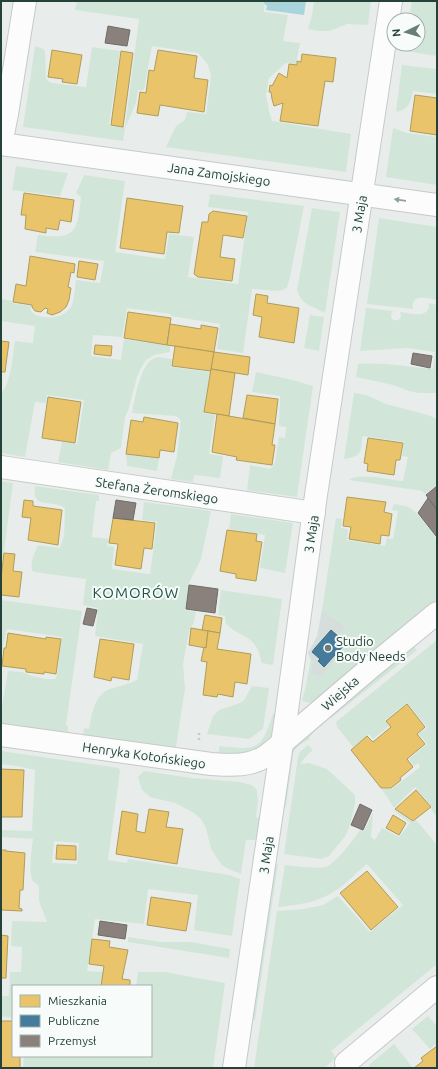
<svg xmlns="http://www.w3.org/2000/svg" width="438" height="1069" font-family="Ubuntu,sans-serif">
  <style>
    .built { fill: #d6dedb }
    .green { fill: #d1e6d8; fill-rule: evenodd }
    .water { fill: #a9d4db }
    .homes { fill: #e9c46a; stroke: #ae9d5c }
    .public { fill: #457b9d; stroke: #3b6a7f }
    .industry { fill: #8a817c; stroke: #6b6e68 }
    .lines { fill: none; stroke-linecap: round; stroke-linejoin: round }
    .street-casing { stroke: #c5cac8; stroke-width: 24 }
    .path { stroke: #c3ccca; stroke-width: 2.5; stroke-dasharray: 2 3; stroke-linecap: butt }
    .street { stroke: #fcfcfc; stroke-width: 22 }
    .oneway { fill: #909f9b }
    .poi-dot { fill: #697e78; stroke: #f7fbf9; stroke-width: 1.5 }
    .labels { text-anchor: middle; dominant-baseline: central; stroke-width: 4; stroke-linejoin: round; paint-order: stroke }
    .street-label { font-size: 13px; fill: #24423a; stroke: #f7fbf9 }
    .poi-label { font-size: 13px; fill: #24423a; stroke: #f7fbf9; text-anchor: start }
    .quarter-label { font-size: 15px; letter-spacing: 1px; fill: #1f5548; stroke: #f7fbf9 }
  </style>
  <rect width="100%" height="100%" fill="#e8edeb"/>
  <path class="built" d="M322,610L369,642L312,689L306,686L311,660L308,653L317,636Z"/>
  <g class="green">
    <path d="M77,1H265L264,12L288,15L283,41L300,43L296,64L286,63L269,78L266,95L269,111L272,121L351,134L346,172L166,147L176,126L185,120L187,112L206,114L211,76L208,65L198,53L152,46L144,90H138L136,103L125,128L123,141L23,127L35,46L43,49L45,51L46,78L48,81L52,83L86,87L92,47L120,51L109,125L125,127L139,19L75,10Z"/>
    <path d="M314,1H371L368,25L347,24L335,29L328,31H319L308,29L312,15Z"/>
    <path d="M412,1H437V56L405,51V44H418V20H409Z"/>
    <path d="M402,65L436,69L437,65V94L413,91C410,104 409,109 396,112Z"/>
    <path d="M393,128L407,133L437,137V185L386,177Z"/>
    <path d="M16,166L68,173L60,196L12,190Z"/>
    <path d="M84,175L125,181L115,252L165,259L169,234L194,237L188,277L238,284L248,212L208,207L210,194L304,206L290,277L287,288L279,291L252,289L243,353L217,349L220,324L171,316V314L127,308L122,337L93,335L91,356L121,360L124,339L170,346V352L154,355L146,360L141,368L137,377L128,411L125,417L121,448L111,453L108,470L58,462L62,442L77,444L84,400L47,395L46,403L35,402L25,457L1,453V394C12,380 12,358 15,341L33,343L35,326L1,321V299L12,301V303L31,306C30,308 30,310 32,312C35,317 50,318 55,317C61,316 68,312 71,307C74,303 75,285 76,280L100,283L104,261L35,252L38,235C76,240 77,232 81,197L76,193Z"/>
    <path d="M312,208L340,212L325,313L308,305L301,299L297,290Z"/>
    <path d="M379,218L437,227V300C427,298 410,293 413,309L367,304Z"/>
    <path d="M429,303L437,305V393H418L409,391L393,385L356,377L358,364C383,362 408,367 433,369L435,352L407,348L360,351L366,308L393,311L391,314L392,319C396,321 399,321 401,316L400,312C410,313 430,320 429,303Z"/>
    <path d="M310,315L324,317L319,351L304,348Z"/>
    <path d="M158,357L172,359L171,367L210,372L204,413L215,415L209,454L223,456L220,478L194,475L193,482L171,479L177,456L181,420L176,416L132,413C134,400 140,370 150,361C152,359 155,358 158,357Z"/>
    <path d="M256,372L293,380L313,386L297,497L247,490L250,465L270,469L275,463L279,437L285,438L286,427L279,426L280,396L252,392Z"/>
    <path d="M354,393L366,395L386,404L428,415L437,419V485L425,494L422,491L349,480C359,472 390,480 403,481L408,457L402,456L404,442L363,436C361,441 362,445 361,450C358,457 351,458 344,459Z"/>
    <path d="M126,454L159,459L157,471L127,466Z"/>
    <path d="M1,481L13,483L2,566H1Z"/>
    <path d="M35,486L99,495V501H96L92,537L109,539L107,546L114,547L112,569L150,574L157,522L142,520L144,502L211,511L205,540L201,559L189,583L185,610L196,612L194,622L189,631L183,664L185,688L176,747L174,749L83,736L84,728L89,729C92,714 94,695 110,689C119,686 129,684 137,680L143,644L95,636L98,608L83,605L86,579L34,572C33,571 32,571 32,569C30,564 35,549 39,545L60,548L64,535L65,508C61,506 57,504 52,504C39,502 33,502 35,486Z"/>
    <path d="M394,504C399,505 405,505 410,508C419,514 429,529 436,538L437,537V599L315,701C310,704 306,703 302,700L306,686L311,660L314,661L311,673L321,677L334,661L333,659L347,643L338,635L346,626L322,610L336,518L342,519L341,528L348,529L347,540L385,546L387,538L393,539L398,511L392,510Z"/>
    <path d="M231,514L293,523L285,573L260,568L265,535L229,529Z"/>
    <path d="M221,590L282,599L273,665L262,663C260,657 259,650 255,645C248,635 234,633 226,624L225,616L218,615Z"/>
    <path d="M1,600L82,611L66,725L68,726V732L66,733L1,724V713L8,671L22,672L32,676L46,679H55L57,675L62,637L7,629L2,653L1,654Z"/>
    <path d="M437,640V817L431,809L432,807L415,787L394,808L382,789H392L420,767L418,763L414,766L409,759L427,744L419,734L427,727L407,703L385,720L389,726L373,739L369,734L353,747L339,729H338L336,722Z"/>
    <path d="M413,646L417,650L331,718L330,716Z"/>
    <path d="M252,686L269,688L263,729L249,739L207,734L213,716L219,710L240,703L244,700Z"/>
    <path d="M273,714H277L275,730L268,740L260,747L247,754H219V746C257,750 261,751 273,714Z"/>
    <path d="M311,731L313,733L310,736L309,740C302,742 296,747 293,754L286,807L282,806L290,751Z"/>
    <path d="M308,745L313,750L308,754L300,764L309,763L327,769L355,795V804L350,825L346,835L329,856L321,859L284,854L298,757L300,752Z"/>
    <path d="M1,751L119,768L120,771L108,860L127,863L128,859L229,875L240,879L232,936L194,930L198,895L148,889L144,924L95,919L87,971L103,972L100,986H13V1018L1,1016V996H9L10,972H21L22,947L11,946L12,921L47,922L39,901V886L32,880C29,866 31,854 33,839L1,837V830L32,831L35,770L17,766L1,764ZM54,841L79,843L77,864L52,863Z"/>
    <path d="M144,771L191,778L240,782L252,785L257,790L258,801L256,817L261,818L258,840H246L241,874L226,868L222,865L215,855L211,849L206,828L201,819L194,813L175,803L150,797L142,790L138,777Z"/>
    <path d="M394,810L413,822L416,820L437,845V964L331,1051L336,1058L324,1068H254L277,911L304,909L323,905L338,896L370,932L403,905L367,864C357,872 348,882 338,889C320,902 300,905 278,907L285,865C294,866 317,869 326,867C336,863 354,839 360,830L364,831L373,813L371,837L375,840L382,828L399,837L410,823L394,811Z"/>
    <path d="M278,864L255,1020L250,1019L272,867Z"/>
    <path d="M128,937L161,942H192L230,949L229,958L128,942Z"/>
    <path d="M138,972H165L225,983L213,1068H23L24,1056H151V986H136Z"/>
    <path d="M428,1016L437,1026V1043L430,1049L412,1029Z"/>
    <path d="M394,1044L413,1068H371L369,1065Z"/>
  </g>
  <path class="water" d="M264,1H306L304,15L266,10L267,6L264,3Z"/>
  <g class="homes">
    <path d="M52,50L82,55L77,84L62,82L63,79L48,77Z"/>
    <path d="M158,50L197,56L194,78L208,80L204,112L160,105L158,116L137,113L140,92L146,93L149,70L154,71Z"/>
    <path d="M121,51L133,53L123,127L111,125Z"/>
    <path d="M302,54L336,58L333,82L325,81L318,126L280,121L283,103L274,106L272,99L271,92H269L270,85L272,86L279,73L287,78L289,64L297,65V61L301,62Z"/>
    <path d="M415,95L437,98V135L410,131Z"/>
    <path d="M24,193L74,200L71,222L60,220L58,230L46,228V233L25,229L26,215H21Z"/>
    <path d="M127,198L183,206L179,233L167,232L164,254L120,248Z"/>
    <path d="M213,211L247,216L243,238L223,235L220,257L235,259L232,281L198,277L194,274L202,222H208L209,214Z"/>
    <path d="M30,256L75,264L74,273L71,272L68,287L71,288L69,300L66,307L60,312L52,315L47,313L48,309L45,308L41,312L35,311L32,307V305L13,302L16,284L26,286Z"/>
    <path d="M79,261L98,264L95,280L77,277Z"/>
    <path d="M256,294L268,296L267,303L299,308L294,343L259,337L262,317L253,315Z"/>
    <path d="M128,312L171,318L167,345L124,338Z"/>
    <path d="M170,324L201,329V325L218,328L214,352L167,345Z"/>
    <path d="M1,341L9,342L5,372H1Z"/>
    <path d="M95,345L112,346L111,356L94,354Z"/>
    <path d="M175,346L214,352L211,371L172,366Z"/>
    <path d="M214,352L250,357L248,375L211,369Z"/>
    <path d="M211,369L235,373L229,416L204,412Z"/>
    <path d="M247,395L278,399L275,424L243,418Z"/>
    <path d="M48,397L81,402L75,443L42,438Z"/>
    <path d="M217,414L275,424L272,445H275L272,465L236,460L237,457L212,452Z"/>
    <path d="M144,417L178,423L174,452L160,450L159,458L126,454L131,420L143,422Z"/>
    <path d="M368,438L403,443L400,460H396L394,475L367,471L368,464L364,463Z"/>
    <path d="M347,497L386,502L384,512L392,514L389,536L381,535L380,544L349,539L351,527L343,526Z"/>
    <path d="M24,500L33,501V506L62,510L58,545L28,540L31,518L22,517Z"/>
    <path d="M113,518L155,523L152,549L144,548L141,569L115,565L118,544L109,543Z"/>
    <path d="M227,530L257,534L256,541L262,542L256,581L236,578V574L220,571Z"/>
    <path d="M4,553L15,554L13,571L22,572L19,597L1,595V578Z"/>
    <path d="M205,615L222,618L220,633L202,630Z"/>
    <path d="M191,628L208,631L206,648L189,645Z"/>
    <path d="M208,631L220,633L217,649L251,654L247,684L235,682L233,697L218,694L217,697L203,695L207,662L201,661L204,647L206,648Z"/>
    <path d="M8,633L46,639V637L61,639L56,674L44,672V674L26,672V669L2,666L4,648H6Z"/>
    <path d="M100,639L134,644L129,680L112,677L111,681L94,677Z"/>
    <path d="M407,704L425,727L417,734L425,744L407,759L413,767L400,778L401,780L391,788H381L351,750L367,736L373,742L391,727L386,721Z"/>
    <path d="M1,769L24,770L22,817H1Z"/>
    <path d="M416,790L431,807L413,821L395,809Z"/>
    <path d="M149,809L169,812L166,827L183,829L177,864L116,854L122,811L138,814L136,831L145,833Z"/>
    <path d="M393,815L406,823L399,835L386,828Z"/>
    <path d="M57,845L76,846V860L56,859Z"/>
    <path d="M1,850H6V851L25,853L23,890H20L19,908L22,909V911L1,910Z"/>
    <path d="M367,871L398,907L371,930L340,893Z"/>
    <path d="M151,897L191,903L186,931L147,925Z"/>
    <path d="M1,935L8,936L6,978H1Z"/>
    <path d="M92,939L110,941L109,947L128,950L122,979L130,980V986H101L104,966L89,964Z"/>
    <path d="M1,1021H13V1056H20V1068H1Z"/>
    <path d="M437,1046V1068H414L423,1061L421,1058Z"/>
  </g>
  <path class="public" d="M331,630L346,643L324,667L318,661L320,659L312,652L315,648Z"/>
  <g class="industry">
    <path d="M108,26L130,30L127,46L105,43Z"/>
    <path d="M413,353L432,356L430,368L411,364Z"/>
    <path d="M437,486V510L426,495Z"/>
    <path d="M428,498L437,510V535L436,536L418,513Z"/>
    <path d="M116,500L136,503L133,520L113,518Z"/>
    <path d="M189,585L218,589L215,613L186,609Z"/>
    <path d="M87,608L97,610L93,626L83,624Z"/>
    <path d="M360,804L372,810L363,830L351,825Z"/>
    <path d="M100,921L127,925L125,939L98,935Z"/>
  </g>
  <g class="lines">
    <g class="street-casing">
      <g id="street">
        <path d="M1,144L437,205"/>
        <path d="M1,144L7,114L25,1"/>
        <path d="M1,467L314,513"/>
        <path d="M1,735L211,764C230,765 249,767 266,756C271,752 276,748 281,744L370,668L437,613"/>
        <path d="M346,1063L437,987"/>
        <path d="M234,1068L287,710L316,495L391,1"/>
      </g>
    </g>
    <path class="path" d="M199,740V733"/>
    <use href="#street" class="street"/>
  </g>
  <defs><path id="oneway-solid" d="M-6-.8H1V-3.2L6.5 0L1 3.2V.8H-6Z"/></defs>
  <use class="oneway" href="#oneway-solid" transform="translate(400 200) rotate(-172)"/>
  <circle class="poi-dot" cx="328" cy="648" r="4"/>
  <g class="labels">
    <g class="street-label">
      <text transform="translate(219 174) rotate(8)">Jana Zamojskiego</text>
      <text transform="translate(359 214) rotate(-81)">3 Maja</text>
      <text transform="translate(157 490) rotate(8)">Stefana Żeromskiego</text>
      <text transform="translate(311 534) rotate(-82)">3 Maja</text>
      <text transform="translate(340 693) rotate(-41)">Wiejska</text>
      <text transform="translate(144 755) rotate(8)">Henryka Kotońskiego</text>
      <text transform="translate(266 855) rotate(-82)">3 Maja</text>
    </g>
    <g class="poi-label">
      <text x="336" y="641">Studio<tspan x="336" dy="15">Body Needs</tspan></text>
    </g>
    <g class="quarter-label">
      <text x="136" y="592">KOMORÓW</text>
    </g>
  </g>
  <rect width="438" height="1069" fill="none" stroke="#24423a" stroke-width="4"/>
  <rect x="12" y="985" width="140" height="72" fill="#f7fbf9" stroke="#a3b1ad"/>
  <rect x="20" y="995" width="20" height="12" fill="#e9c46a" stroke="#a3b1ad"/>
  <text x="48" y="1005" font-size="12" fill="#24423a">Mieszkania</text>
  <rect x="20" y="1015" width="20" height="12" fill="#457b9d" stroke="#a3b1ad"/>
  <text x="48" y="1025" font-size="12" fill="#24423a">Publiczne</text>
  <rect x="20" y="1035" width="20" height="12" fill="#8a817c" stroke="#a3b1ad"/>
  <text x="48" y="1045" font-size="12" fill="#24423a">Przemysł</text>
  <g transform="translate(406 32) rotate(265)"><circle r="19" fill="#f7fbf9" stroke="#a3b1ad"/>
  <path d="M0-3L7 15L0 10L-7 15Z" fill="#697e78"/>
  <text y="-6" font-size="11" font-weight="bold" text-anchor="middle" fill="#24423a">N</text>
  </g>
</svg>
